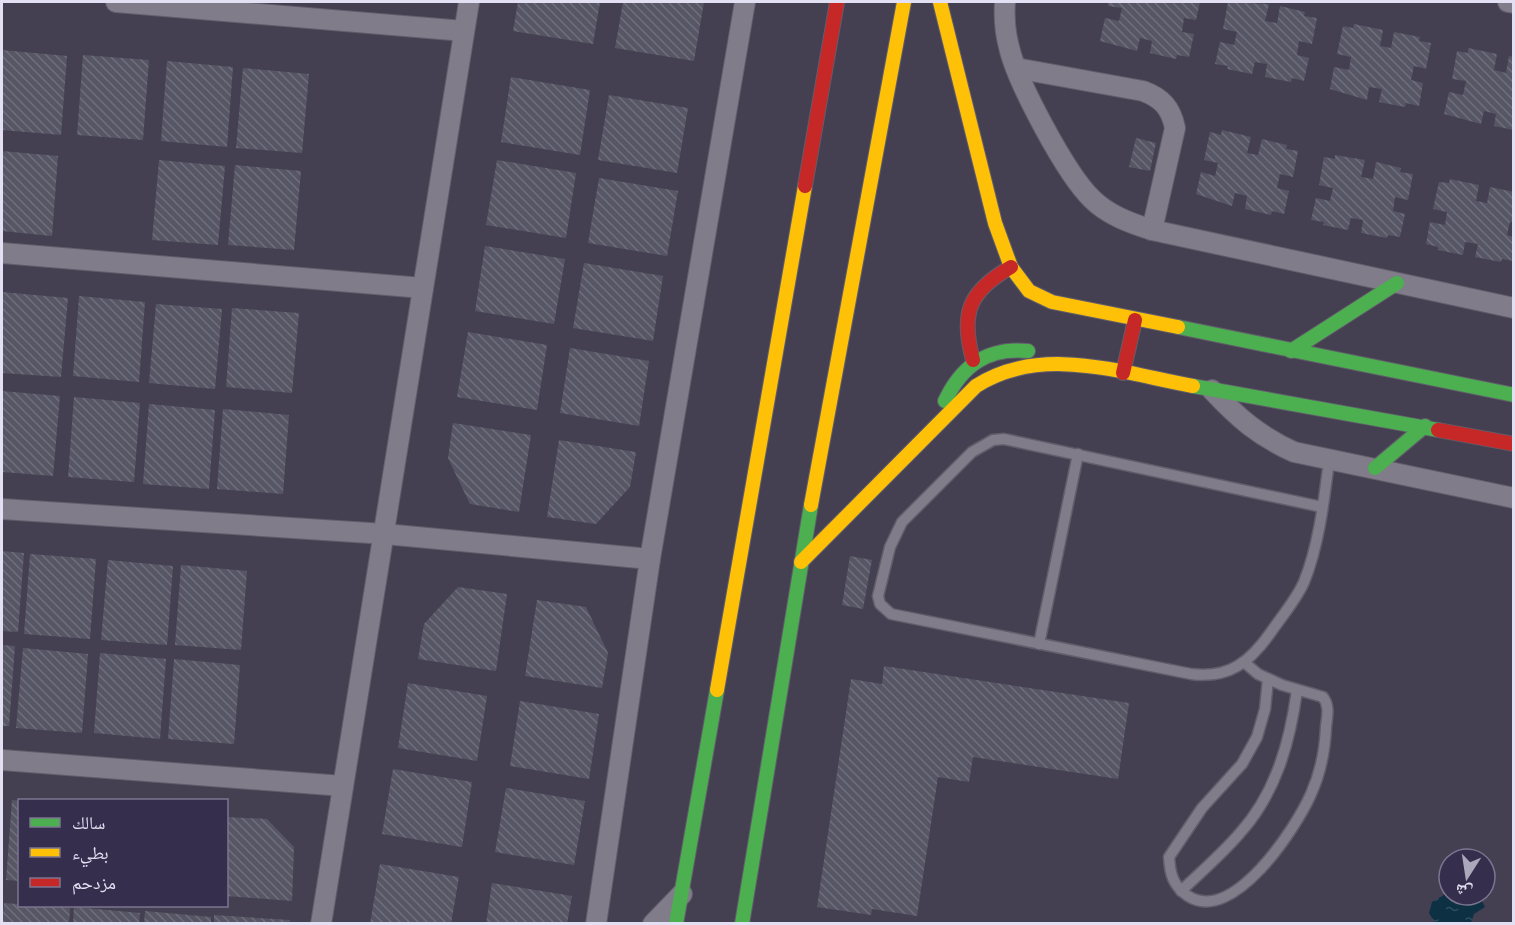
<svg xmlns="http://www.w3.org/2000/svg" width="1515" height="925" font-family="Jost,'Noto Naskh Arabic',sans-serif">
  <style>
    .water { fill: url(#water-ripples) }
    .building { fill: url(#building-back-hatch) }
    .lines { fill: none; stroke-linecap: round; stroke-linejoin: round }
    .lane-casing { stroke: #615d6b; stroke-width: 13 }
    .street-casing { stroke: #615d6b; stroke-width: 22 }
    .fast-casing { stroke: #615d6b; stroke-width: 16 }
    .slow-casing { stroke: #615d6b; stroke-width: 16 }
    .jam-casing { stroke: #615d6b; stroke-width: 16 }
    .lane { stroke: #807c89; stroke-width: 10 }
    .street { stroke: #807c89; stroke-width: 20 }
    .fast { stroke: #4caf50; stroke-width: 14 }
    .slow { stroke: #ffc107; stroke-width: 14 }
    .jam { stroke: #c62828; stroke-width: 14 }
  </style>
  <defs>
    <pattern id="water-ripples" width="26" height="14" patternUnits="userSpaceOnUse" patternTransform="scale(1.5)"><rect width="26" height="14" fill="#0d3043"/><path d="M2 4q2-2 4 0t4 0M15 11q2-2 4 0t4 0" fill="none" stroke="#304e5f"/></pattern>
    <pattern id="building-back-hatch" width="6" height="6" patternUnits="userSpaceOnUse" patternTransform="scale(1.5)"><rect width="6" height="6" fill="#575665"/><path d="M-1 5l2 2M0 0l6 6M5-1l2 2" fill="none" stroke="#6f6e7c"/></pattern>
  </defs>
  <rect width="100%" height="100%" fill="#444051"/>
  <path class="water" d="M1449,892V895H1479L1485,907L1474,914L1471,923H1435L1429,913L1432,902Z"/>
  <g class="building">
    <path d="M518,2H600L593,44L513,31Z"/>
    <path d="M623,2H704L694,61L615,48Z"/>
    <path d="M1108,2H1200L1196,20L1184,18L1182,32L1194,34L1189,57L1177,55L1176,59L1150,53L1152,41L1140,38L1137,51L1100,41L1105,18L1119,21L1122,8L1108,6Z"/>
    <path d="M1228,2L1269,4L1265,21L1277,23L1280,6L1305,12L1304,16L1317,18L1312,44L1299,41L1297,55L1309,58L1304,81L1292,78L1291,82L1265,77L1267,64L1255,62L1252,74L1227,69L1228,66L1215,64L1220,42L1234,45L1237,32L1223,29Z"/>
    <path d="M1354,24L1383,30L1380,46L1391,48L1394,32L1420,37L1419,41L1431,43L1426,69L1414,66L1411,80L1423,83L1419,106L1406,103L1405,107L1379,102L1382,89L1369,87L1367,100L1330,89L1334,67L1349,70L1351,57L1337,54L1343,26L1353,28Z"/>
    <path d="M1468,48L1497,54L1494,70L1506,73L1509,56L1514,57V130L1494,126L1496,114L1484,111L1481,124L1444,114L1449,92L1463,95L1466,81L1452,79L1457,51L1468,53Z"/>
    <path d="M2,50L67,56L61,135L2,130Z"/>
    <path d="M83,55L149,60L143,140L77,135Z"/>
    <path d="M167,61L233,67L227,147L161,141Z"/>
    <path d="M243,68L309,74L302,153L236,148Z"/>
    <path d="M511,77L590,90L580,155L501,142Z"/>
    <path d="M609,95L688,108L677,173L598,160Z"/>
    <path d="M1222,130L1251,137L1247,153L1258,155L1262,139L1287,145L1286,149L1298,151L1293,177L1280,174L1277,188L1289,191L1284,214L1272,211L1271,215L1245,209L1247,196L1235,193L1232,206L1196,194L1201,172L1215,176L1218,163L1204,160L1210,132L1221,135Z"/>
    <path d="M1136,138L1156,143L1150,171L1129,167Z"/>
    <path d="M2,151L58,156L52,236L2,231Z"/>
    <path d="M1335,155L1365,160L1361,177L1373,179L1376,162L1401,168L1400,172L1413,174L1408,200L1395,197L1393,211L1405,214L1400,237L1388,235L1387,238L1361,233L1363,220L1351,218L1348,230L1323,225L1324,222L1311,220L1316,198L1330,201L1333,188L1319,185L1324,157L1335,159Z"/>
    <path d="M159,160L225,166L218,245L152,240Z"/>
    <path d="M497,160L576,173L566,238L486,225Z"/>
    <path d="M235,165L301,171L294,250L228,245Z"/>
    <path d="M599,178L678,191L667,256L588,243Z"/>
    <path d="M1450,179L1479,185L1476,201L1487,203L1490,187L1514,192V222H1510L1507,235L1514,237V261L1502,259L1501,262L1475,257L1478,244L1465,242L1463,255L1438,250V247L1426,244L1430,222L1445,225L1447,212L1433,209L1439,182L1449,183Z"/>
    <path d="M485,246L565,259L554,324L475,311Z"/>
    <path d="M584,263L663,276L653,341L573,328Z"/>
    <path d="M2,292L68,298L61,377L2,373Z"/>
    <path d="M79,296L145,302L139,382L73,376Z"/>
    <path d="M156,304L222,309L215,389L149,383Z"/>
    <path d="M232,308L299,313L292,393L226,387Z"/>
    <path d="M468,332L547,345L537,410L457,397Z"/>
    <path d="M570,348L649,361L639,426L560,413Z"/>
    <path d="M2,391L60,396L53,476L2,472Z"/>
    <path d="M74,397L140,403L134,482L68,477Z"/>
    <path d="M149,404L215,410L209,489L143,484Z"/>
    <path d="M223,409L289,415L283,494L217,489Z"/>
    <path d="M453,423L531,435L519,512L470,504L448,458Z"/>
    <path d="M559,440L636,452L630,487L596,524L547,517Z"/>
    <path d="M2,551L24,553L18,632L2,631Z"/>
    <path d="M30,554L96,559L90,639L24,634Z"/>
    <path d="M850,556L872,560L863,609L842,605Z"/>
    <path d="M108,560L173,566L167,645L101,640Z"/>
    <path d="M181,565L247,571L241,650L175,645Z"/>
    <path d="M458,587L507,594L496,671L418,659L424,624Z"/>
    <path d="M537,600L586,607L608,653L602,688L525,676Z"/>
    <path d="M2,645L15,646L9,726H2Z"/>
    <path d="M23,648L88,654L82,733L16,728Z"/>
    <path d="M100,653L166,659L160,739L94,733Z"/>
    <path d="M174,659L240,665L234,744L168,739Z"/>
    <path d="M884,666L1129,703L1118,779L973,757L969,782L938,777L917,916L872,909L871,915L817,907L851,679L882,684Z"/>
    <path d="M408,683L487,696L477,761L398,748Z"/>
    <path d="M520,701L599,714L589,779L510,766Z"/>
    <path d="M393,769L472,782L462,847L382,834Z"/>
    <path d="M506,788L585,801L574,865L495,852Z"/>
    <path d="M12,800L20,801V881L6,880Z"/>
    <path d="M226,817L267,819L294,847L292,901L226,896Z"/>
    <path d="M380,864L459,877L451,924H370Z"/>
    <path d="M492,883L572,896L567,924H486Z"/>
    <path d="M4,903L70,908L69,924H2Z"/>
    <path d="M74,907L140,913L139,924H73Z"/>
    <path d="M145,911L211,917V924H144Z"/>
    <path d="M214,915L290,920L289,924H214Z"/>
  </g>
  <g class="lines">
    <g class="lane-casing">
      <g id="lane">
        <path d="M1322,507L1004,439L993,440L972,452L902,522L890,547L878,596L880,604L891,614L1191,674C1229,679 1250,662 1271,632C1282,616 1296,600 1304,582C1319,545 1324,500 1329,461"/>
        <path d="M1039,644L1078,454"/>
        <path d="M1245,663L1258,674L1282,685L1323,697C1330,706 1327,717 1326,727C1325,750 1320,774 1311,794C1296,828 1233,925 1188,896C1173,886 1170,874 1169,857L1202,808L1242,764L1257,737L1265,709L1268,679"/>
        <path d="M1181,891C1201,872 1222,854 1240,833C1276,793 1290,742 1297,690"/>
      </g>
    </g>
    <g class="street-casing">
      <g id="street">
        <path d="M116,2L464,31"/>
        <path d="M1005,2C1004,16 1005,32 1009,47C1017,82 1066,174 1092,199C1108,215 1130,223 1152,230L1514,308"/>
        <path d="M1508,2L1514,3"/>
        <path d="M1016,68L1143,91C1162,98 1171,108 1175,128L1152,230"/>
        <path d="M2,253L423,288"/>
        <path d="M1212,390C1238,418 1259,436 1294,452L1514,498"/>
        <path d="M2,509L385,534L650,559"/>
        <path d="M2,760L343,786"/>
        <path d="M321,924L469,2"/>
        <path d="M596,924L650,559L745,2"/>
        <path d="M653,924L682,894"/>
      </g>
    </g>
    <g class="fast-casing">
      <g id="fast">
        <path d="M1178,327L1514,395"/>
        <path d="M1291,351L1397,283"/>
        <path d="M1193,386L1438,430"/>
        <path d="M945,401C962,365 988,347 1028,351"/>
        <path d="M1375,468L1425,426"/>
        <path d="M676,924L717,690"/>
        <path d="M742,924L811,505"/>
      </g>
    </g>
    <g class="slow-casing">
      <g id="slow">
        <path d="M940,2L995,223L1011,267L1029,291L1052,302L1178,327"/>
        <path d="M811,505L904,2"/>
        <path d="M801,562L976,386C1042,344 1121,373 1193,386"/>
        <path d="M717,690L805,186"/>
      </g>
    </g>
    <g class="jam-casing">
      <g id="jam">
        <path d="M805,186L837,2"/>
        <path d="M973,360C960,313 969,291 1011,267"/>
        <path d="M1123,373L1135,320"/>
        <path d="M1438,430L1514,444"/>
      </g>
    </g>
    <use href="#lane" class="lane"/>
    <use href="#street" class="street"/>
    <use href="#fast" class="fast"/>
    <use href="#slow" class="slow"/>
    <use href="#jam" class="jam"/>
  </g>
  <rect width="1515" height="925" fill="none" stroke="#e4e0f4" stroke-width="6"/>
  <rect x="18" y="799" width="210" height="108" fill="#362e4d" stroke="#7c7590" stroke-width="1.5"/>
  <rect x="30" y="818" width="30" height="9" fill="#4caf50" stroke="#7c7590" stroke-width="1.5"/>
  <text x="72" y="829" font-size="18" fill="#e4e0f4">سالك</text>
  <rect x="30" y="848" width="30" height="9" fill="#ffc107" stroke="#7c7590" stroke-width="1.5"/>
  <text x="72" y="859" font-size="18" fill="#e4e0f4">بطيء</text>
  <rect x="30" y="878" width="30" height="9" fill="#c62828" stroke="#7c7590" stroke-width="1.5"/>
  <text x="72" y="889" font-size="18" fill="#e4e0f4">مزدحم</text>
  <g transform="translate(1467 877) rotate(192)"><circle r="28" fill="#362e4d" stroke="#7c7590" stroke-width="1.5"/>
  <path d="M0-4.5L10 22L0 15L-10 22Z" fill="#aca8bb"/>
  <text y="-9" font-size="16" font-weight="bold" text-anchor="middle" fill="#e4e0f4">ش</text>
  </g>
</svg>
